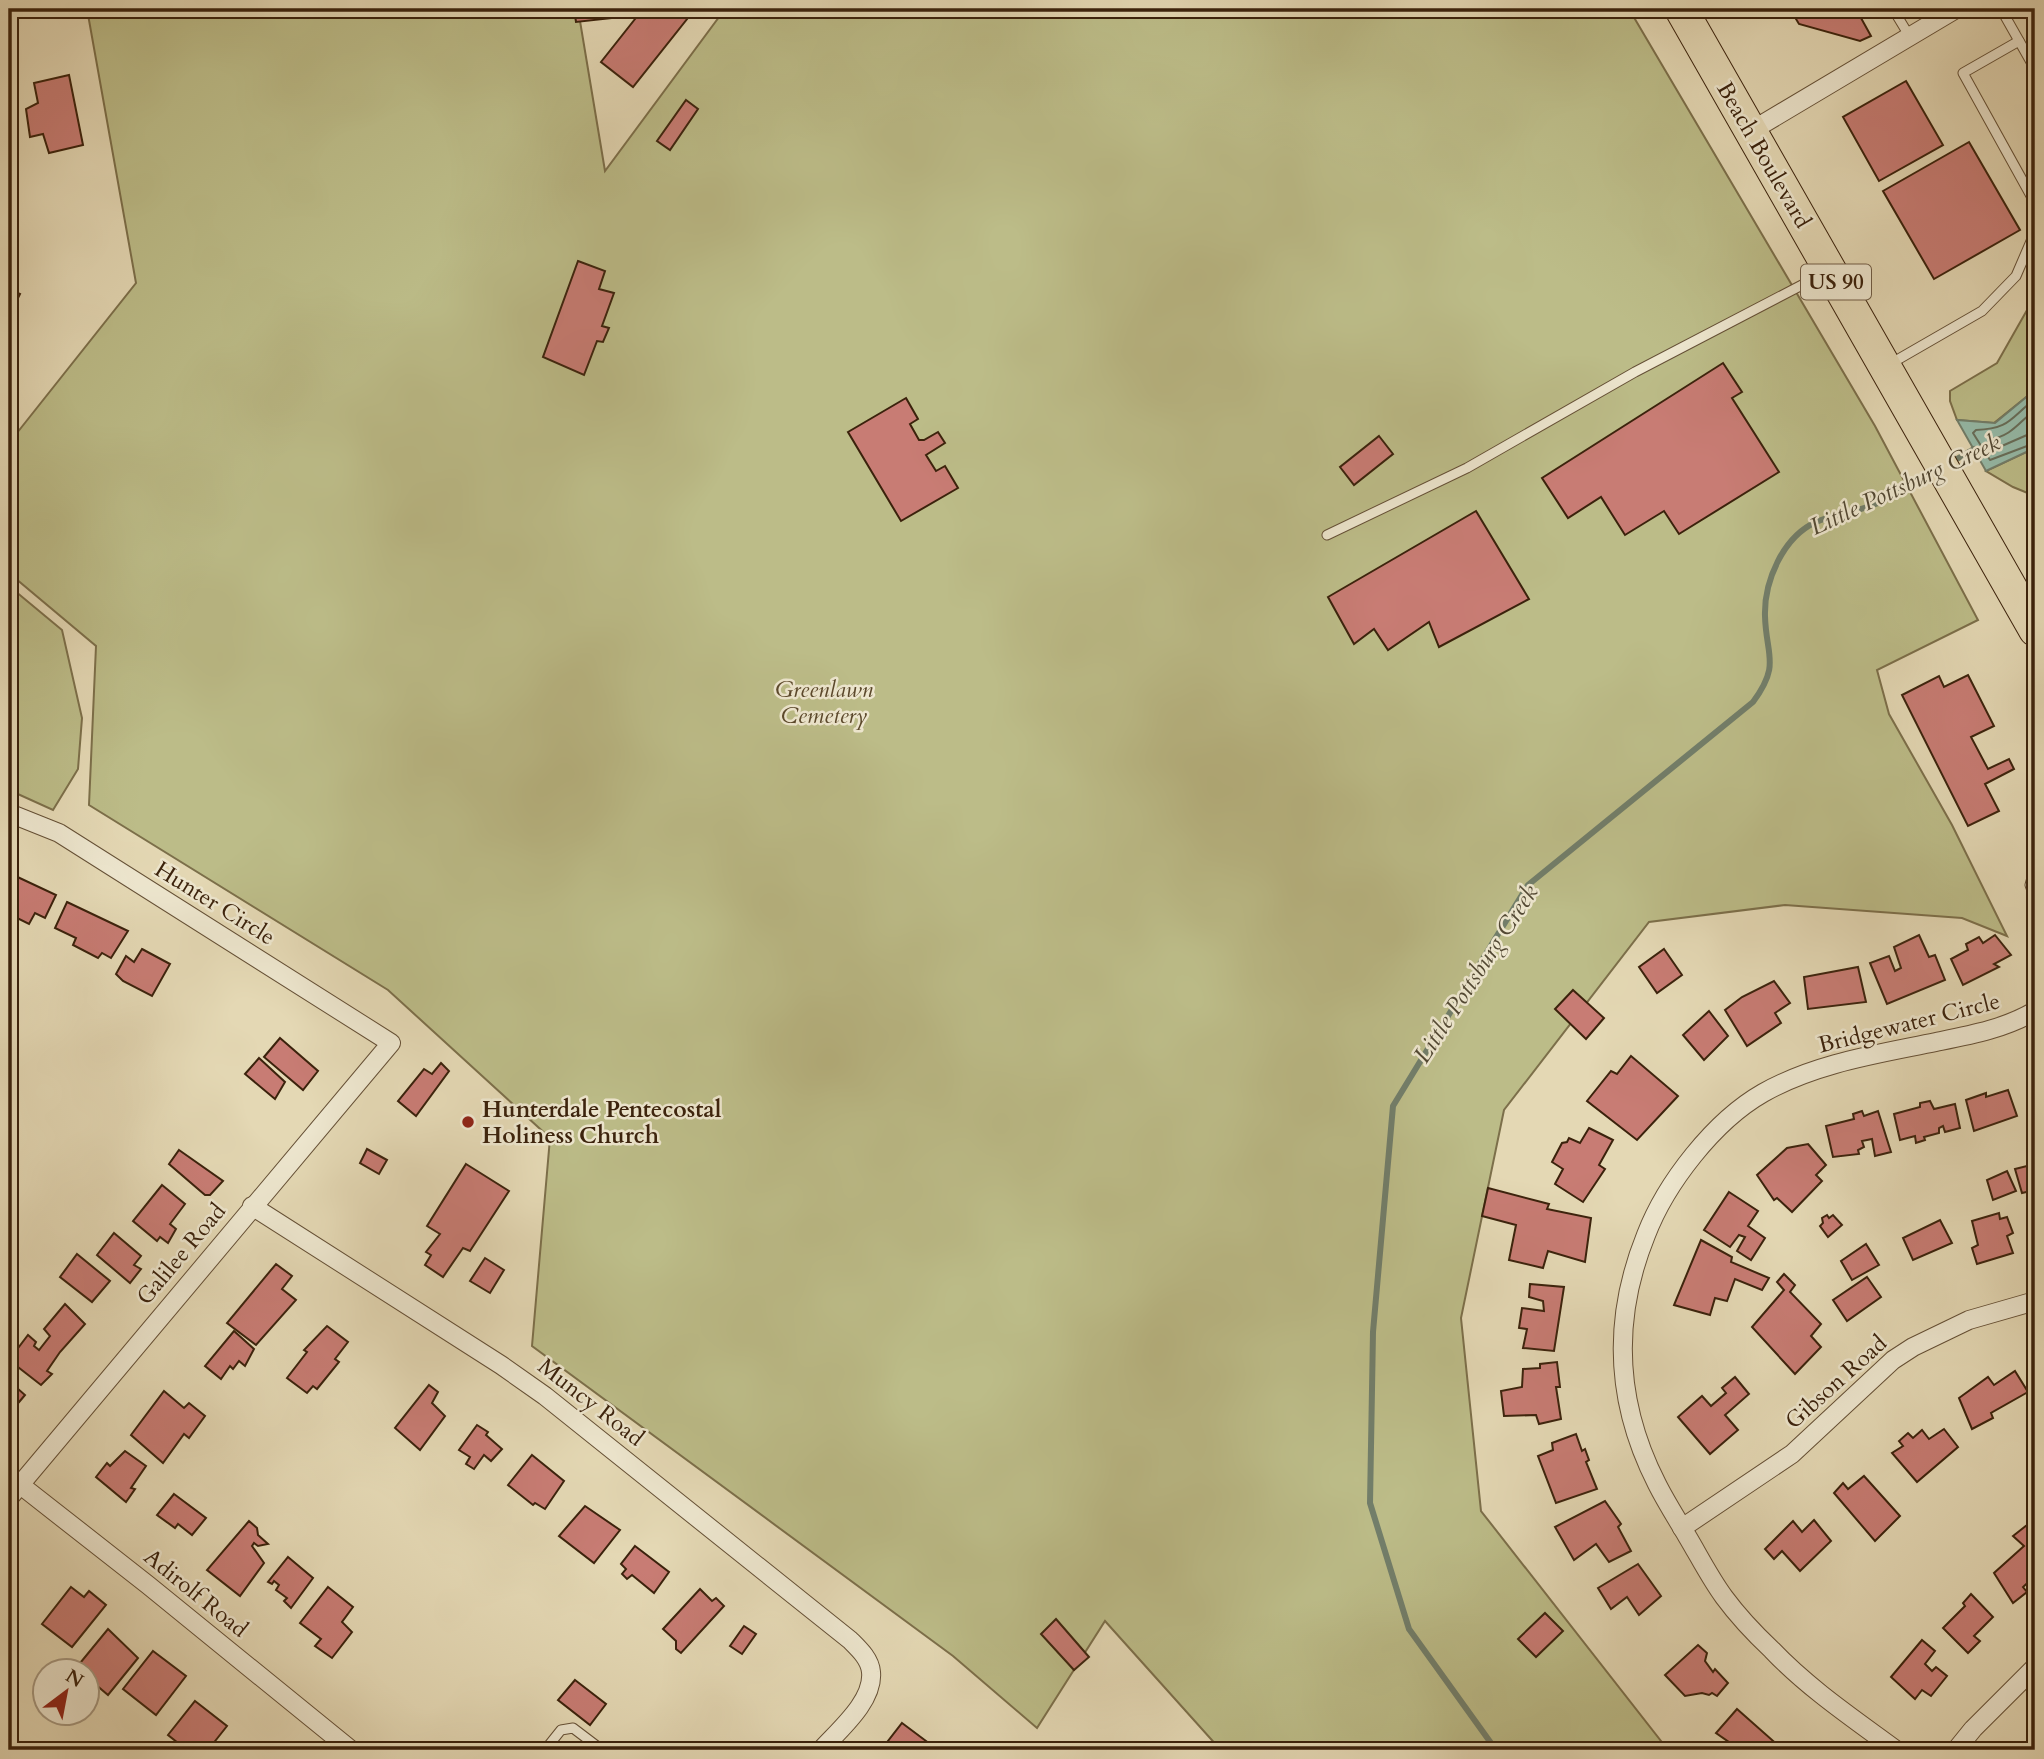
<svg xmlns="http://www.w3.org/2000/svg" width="2044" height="1759" font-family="Cardo,serif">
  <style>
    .green { fill: #bcbc88; stroke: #7c6f4a; stroke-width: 2 }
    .water { fill: #96bba9; stroke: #727e6a; stroke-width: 2 }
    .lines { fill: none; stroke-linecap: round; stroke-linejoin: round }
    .shore { stroke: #686e5a; stroke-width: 2 }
    .stream { stroke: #727e6a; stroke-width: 6 }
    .building { fill: #c87c74; stroke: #3b220c; stroke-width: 2 }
    .lane-casing { stroke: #655036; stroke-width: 11 }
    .street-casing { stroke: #655036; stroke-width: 20 }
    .highway-casing { stroke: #3b220c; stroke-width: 34 }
    .lane { stroke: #ede6ce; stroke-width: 9 }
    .street { stroke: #ede6ce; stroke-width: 18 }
    .highway { stroke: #e4d8b4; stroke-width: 32 }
    .poi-dot { fill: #8f2418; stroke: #ede6ce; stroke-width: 2.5 }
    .labels { text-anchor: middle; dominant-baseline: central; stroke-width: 5; stroke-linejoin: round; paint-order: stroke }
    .shield { fill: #ede6ce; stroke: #705d46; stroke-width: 2 }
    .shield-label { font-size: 21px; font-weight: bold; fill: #3b220c }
    .street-label { font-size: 23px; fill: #3b220c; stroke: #ede6ce }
    .park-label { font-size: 23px; font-style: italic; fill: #5b482b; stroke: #ede6ce }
    .poi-label { font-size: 23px; font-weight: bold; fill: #3b220c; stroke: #ede6ce; text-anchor: start }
    .water-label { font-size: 24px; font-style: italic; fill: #524833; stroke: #ede6ce }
  </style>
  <rect width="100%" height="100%" fill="#e4d8b4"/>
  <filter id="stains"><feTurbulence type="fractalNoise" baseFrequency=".00286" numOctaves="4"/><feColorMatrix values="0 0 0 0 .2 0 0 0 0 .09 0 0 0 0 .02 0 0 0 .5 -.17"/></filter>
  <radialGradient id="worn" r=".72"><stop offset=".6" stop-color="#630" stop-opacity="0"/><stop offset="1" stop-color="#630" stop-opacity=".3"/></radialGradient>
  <g class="green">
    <path d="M87,9H578L605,171L725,9H1629L1875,426L1978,620L1877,670L1889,714L1952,825L2007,936L1962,918L1785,905L1649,922L1504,1110L1461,1318L1481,1511L1668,1750H1217L1219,1748L1105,1621L1037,1728L953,1656L532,1346L550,1138L388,990L89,805L96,646L9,573V443L136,283Z"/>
    <path d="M2035,296V390L1994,423L1957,420L1950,401V391L1997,363Z"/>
    <path d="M2035,448V496L2013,487L1986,471Z"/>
    <path d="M9,586L62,630L82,718L78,769L53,810L9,790Z"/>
  </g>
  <path class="water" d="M2035,390V448L1986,471L1957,420L1995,423Z"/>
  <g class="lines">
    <g class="shore">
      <path d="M2035,399C2010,418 2010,429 1976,430L1973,433L1990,460L2035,443"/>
      <path d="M2035,410C2020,421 2011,437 1990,439L1988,443L1995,449L2027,435L2035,434"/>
    </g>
    <g class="stream">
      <path d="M1950,463L1974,449"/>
      <path d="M1496,1750L1409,1629L1370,1503L1373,1332L1393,1106L1528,885L1753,702C1781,664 1766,656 1765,616C1764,581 1783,537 1816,522C1834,514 1855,512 1873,505C1895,496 1915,483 1935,472"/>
    </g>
  </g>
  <g class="building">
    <path d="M574,9H611L613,18L576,22Z"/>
    <path d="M643,9H695L633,87L601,62Z"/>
    <path d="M1790,9H1856L1871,36L1860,41L1799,24Z"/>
    <path d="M69,75L83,145L49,153L43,134L30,137L26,109L38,103L34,83Z"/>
    <path d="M1906,81L1943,145L1879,181L1843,117Z"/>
    <path d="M686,100L698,109L670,150L657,141Z"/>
    <path d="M1969,142L2020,230L1934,279L1883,191Z"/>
    <path d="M578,261L605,271L599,289L614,293L602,326L609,328L603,342L597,341L584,375L543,357Z"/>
    <path d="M9,289L20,294L9,316Z"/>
    <path d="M1723,363L1742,392L1732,398L1779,472L1679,534L1664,511L1625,535L1601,497L1568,518L1542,478Z"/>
    <path d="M906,398L918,419L910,424L919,440H924L938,432L945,443L926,455L936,471L945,466L958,488L901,521L848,432Z"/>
    <path d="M1379,436L1393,454L1354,485L1340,467Z"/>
    <path d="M1476,511L1529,599L1439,647L1429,622L1388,650L1374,629L1354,644L1328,597Z"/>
    <path d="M1968,675L1994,726L1971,737L1988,769L2009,759L2014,769L1985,784L1999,811L1968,826L1902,695L1939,676L1944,687Z"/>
    <path d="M9,873L56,895L45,918L35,913L29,924L9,914L14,903L9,900Z"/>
    <path d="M67,902L128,931L111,958L102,953L98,958L73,945L76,938L55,928Z"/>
    <path d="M1919,935L1929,957L1935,955L1945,980L1887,1004L1870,963L1889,956L1895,971L1901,968L1894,947Z"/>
    <path d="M1995,935L2011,955L1994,964L1999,967L1963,985L1951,959L1968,950L1966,944L1979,937L1983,943Z"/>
    <path d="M142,949L170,964L152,996L123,981L116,974L126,956L134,962Z"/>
    <path d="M1664,949L1682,975L1657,993L1639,967Z"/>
    <path d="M1858,967L1866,1002L1808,1009L1804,977Z"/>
    <path d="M1774,981L1790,1003L1775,1013L1781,1023L1747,1046L1725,1010L1742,997Z"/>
    <path d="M1573,990L1604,1018L1586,1039L1555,1009Z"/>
    <path d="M1709,1011L1728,1036L1704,1060L1683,1035Z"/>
    <path d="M280,1038L318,1071L303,1090L264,1057Z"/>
    <path d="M1631,1056L1678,1096L1637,1140L1587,1101L1611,1071L1617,1074Z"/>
    <path d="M259,1058L285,1082L275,1099L245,1074Z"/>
    <path d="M441,1063L449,1071L416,1116L398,1101L424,1069L432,1074Z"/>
    <path d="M2008,1090L2017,1116L1974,1131L1966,1100L1986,1093V1097Z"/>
    <path d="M1930,1101L1934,1109L1955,1104L1960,1128L1945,1132L1943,1126L1939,1128V1133L1924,1137L1925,1140L1916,1143L1915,1136L1900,1140L1894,1114L1920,1107V1103Z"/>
    <path d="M1862,1111L1864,1116L1878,1111L1891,1152L1875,1156L1872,1139L1862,1141L1864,1147L1858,1150L1859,1154L1833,1157L1826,1126L1854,1119L1853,1114Z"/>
    <path d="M1589,1128L1613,1140L1599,1165L1605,1169L1583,1202L1555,1184L1563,1169L1552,1162L1562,1143L1567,1142L1569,1138L1580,1143Z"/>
    <path d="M1808,1144L1826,1165L1816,1175L1822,1181L1792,1212L1777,1198L1774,1200L1757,1175L1787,1148Z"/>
    <path d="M367,1149L387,1160L379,1174L360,1163Z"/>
    <path d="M179,1150L223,1181L210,1195H205L169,1164Z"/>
    <path d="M466,1164L509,1191L470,1251L463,1248L443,1277L425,1265L431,1255L426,1252L440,1234L427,1226Z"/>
    <path d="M2035,1164V1190L2022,1193L2015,1169Z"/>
    <path d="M2007,1171L2016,1191L1993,1200L1987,1180Z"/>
    <path d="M162,1185L185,1204L170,1224L176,1229L168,1243L160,1237L157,1241L133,1221Z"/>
    <path d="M1488,1188L1549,1204L1547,1209L1591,1218L1585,1262L1548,1251L1543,1268L1509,1260L1516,1225L1482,1216Z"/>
    <path d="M1729,1192L1758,1211L1748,1226L1765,1238L1751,1260L1737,1251L1745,1237L1739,1235L1730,1247L1704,1230Z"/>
    <path d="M1999,1213L2000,1219L2007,1217L2013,1233L2007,1236L2013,1253L1977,1264L1972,1248L1978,1245L1972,1221Z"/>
    <path d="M1827,1215L1829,1218L1833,1215L1842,1225L1828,1237L1820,1226L1823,1223L1822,1218Z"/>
    <path d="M1940,1220L1952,1243L1913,1260L1903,1238Z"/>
    <path d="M114,1233L141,1256L134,1265L141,1269L130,1283L97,1255Z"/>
    <path d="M1701,1240L1732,1257L1731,1262L1769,1278L1762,1290L1735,1279L1727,1301L1715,1298L1710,1315L1674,1305Z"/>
    <path d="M1866,1244L1879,1265L1852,1280L1841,1261Z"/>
    <path d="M77,1254L110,1281L92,1302L60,1277Z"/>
    <path d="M485,1258L504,1270L490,1293L470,1281Z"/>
    <path d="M276,1264L292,1276L282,1289L296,1300L256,1345L227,1323Z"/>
    <path d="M1784,1274L1795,1285L1790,1292L1821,1324L1811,1336L1821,1347L1795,1374L1752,1327L1784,1290L1777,1282Z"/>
    <path d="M1867,1277L1881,1297L1847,1321L1833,1300Z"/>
    <path d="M1530,1284L1564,1287L1554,1351L1523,1348L1527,1329L1519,1328L1522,1308L1544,1311L1543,1301L1529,1297Z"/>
    <path d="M65,1304L85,1324L60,1352L47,1371L52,1374L41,1385L9,1360L28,1335L36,1342L34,1346L39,1350L50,1336L44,1329Z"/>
    <path d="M327,1326L348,1342L335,1359L339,1362L317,1389L313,1386L307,1393L287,1378L307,1352L304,1350Z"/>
    <path d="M234,1331L254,1349L245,1366L239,1361L233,1369L230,1366L221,1379L205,1366Z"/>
    <path d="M1557,1362L1560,1387H1556L1561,1419L1539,1424L1536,1415L1504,1416L1501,1391L1522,1387L1523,1369L1540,1368V1364Z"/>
    <path d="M2015,1371L2028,1392L1991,1413L1993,1418L1972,1429L1959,1398L1988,1377L1994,1385Z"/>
    <path d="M1735,1377L1749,1394L1725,1415L1738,1430L1710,1454L1678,1417L1702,1396L1711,1406L1726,1393L1722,1388Z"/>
    <path d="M9,1381L25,1395L9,1414Z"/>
    <path d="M429,1385L438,1392L432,1403L445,1416L420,1450L395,1428Z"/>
    <path d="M164,1391L184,1408L189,1403L205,1416L189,1438L184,1434L163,1463L131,1435Z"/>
    <path d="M477,1425L488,1432L486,1435L502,1449L491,1461L484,1455L474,1469L466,1464L470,1457L459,1450Z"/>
    <path d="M1944,1429L1958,1447L1917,1482L1892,1453L1903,1446L1899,1441L1908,1433L1913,1438L1922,1430L1929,1439Z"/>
    <path d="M1576,1434L1582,1451L1585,1449L1589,1460L1586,1462L1597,1489L1556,1503L1538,1456L1553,1450L1552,1443Z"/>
    <path d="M125,1451L146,1466L131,1488L135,1489L126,1502L96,1477L107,1463L110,1466Z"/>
    <path d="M532,1455L564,1481L545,1509L535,1503L533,1505L508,1485Z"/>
    <path d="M1864,1476L1900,1516L1875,1541L1834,1493L1843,1483L1848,1489Z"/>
    <path d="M174,1494L206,1518L192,1535L178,1524L175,1528L157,1515Z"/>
    <path d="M1605,1501L1621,1524L1618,1527L1631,1551L1609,1562L1596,1544L1574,1560L1555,1527Z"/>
    <path d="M585,1506L620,1530L594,1563L559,1536Z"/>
    <path d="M1814,1520L1831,1541L1800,1571L1782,1551L1774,1559L1765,1549L1793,1521L1802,1532Z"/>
    <path d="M249,1521L257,1528L258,1535L268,1544L258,1546L254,1543L252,1546L264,1563L240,1596L207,1570Z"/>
    <path d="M2027,1525L2035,1534V1548L2030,1552L2035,1559V1576L2023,1587L2027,1592L2013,1603L1994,1573L2024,1546L2013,1536Z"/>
    <path d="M635,1546L669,1572L654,1593L632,1575L627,1579L622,1574L626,1569L621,1564Z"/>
    <path d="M288,1557L313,1578L291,1608L284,1601L287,1598L276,1590L279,1585L274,1581L272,1584L268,1582Z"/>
    <path d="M1638,1564L1661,1596L1639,1615L1627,1597L1611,1609L1598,1588Z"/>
    <path d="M71,1587L84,1597L89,1591L106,1605L72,1647L42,1624Z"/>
    <path d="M328,1587L353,1607L342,1622L352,1632L332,1658L315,1646L321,1639L300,1623Z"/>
    <path d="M700,1589L712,1601L716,1598L724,1606L681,1653L676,1649V1641L663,1629Z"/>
    <path d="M1971,1594L1993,1617L1974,1636L1980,1641L1968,1653L1943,1628L1965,1606L1963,1603Z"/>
    <path d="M1545,1613L1563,1631L1536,1657L1518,1639Z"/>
    <path d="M1056,1619L1089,1657L1074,1670L1041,1634Z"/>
    <path d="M744,1626L756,1634L742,1654L730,1646Z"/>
    <path d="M108,1629L138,1658L108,1695L88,1678V1672H80L76,1668Z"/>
    <path d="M1922,1640L1935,1651L1925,1664L1932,1671L1936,1667L1947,1676L1931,1696L1922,1690L1915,1699L1891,1677Z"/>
    <path d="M1698,1645L1707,1653L1705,1661L1713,1672L1715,1669L1728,1683L1717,1696L1712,1693L1709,1695L1702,1693L1685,1696L1665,1675Z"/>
    <path d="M153,1651L186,1676L156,1715L123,1689Z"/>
    <path d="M575,1680L606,1704L590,1725L558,1700Z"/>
    <path d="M195,1701L227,1726L208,1750H187L168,1735Z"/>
    <path d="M1737,1709L1780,1747L1776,1750H1733L1736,1747L1716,1733Z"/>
    <path d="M902,1723L938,1750H881Z"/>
  </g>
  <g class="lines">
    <g class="lane-casing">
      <g id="lane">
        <path d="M1893,9L1910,37"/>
        <path d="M2001,9L2035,69"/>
        <path d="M2019,41L1963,73L2035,203"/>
        <path d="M1890,364L1982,311L2016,276L2035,232"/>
        <path d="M1327,535L1467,468L1635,372L1825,273"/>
        <path d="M2035,867L2030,885L2035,899"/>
        <path d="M545,1750L561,1730L573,1728L602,1750"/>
      </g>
    </g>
    <g class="street-casing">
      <g id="street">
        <path d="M1751,131L1956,9"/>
        <path d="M9,813L59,833L391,1043L9,1498"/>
        <path d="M252,1206L501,1365L545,1396L850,1640C859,1649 870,1659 871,1672C874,1701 839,1730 821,1750"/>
        <path d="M9,1476L148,1585L351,1750"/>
        <path d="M1682,1528L1792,1454L1893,1360L1913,1347L1969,1320L2035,1301"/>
        <path d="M1896,1750C1854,1719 1808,1688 1772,1650C1755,1634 1738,1616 1724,1597C1710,1578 1699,1556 1687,1536C1677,1519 1666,1502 1657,1484C1615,1402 1612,1319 1646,1235C1666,1183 1714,1121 1763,1093C1816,1063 1878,1054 1936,1042C1971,1035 2004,1029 2035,1011"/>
        <path d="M1956,1750L1973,1729L2035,1667"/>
      </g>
    </g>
    <g class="highway-casing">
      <path id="highway" d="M1681,9L2035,630"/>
    </g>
    <use href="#lane" class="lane"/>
    <use href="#street" class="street"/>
    <use href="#highway" class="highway"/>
  </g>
  <circle class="poi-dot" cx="468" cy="1122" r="7"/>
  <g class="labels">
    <rect class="shield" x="1801" y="264.5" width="70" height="35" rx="5"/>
    <g class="shield-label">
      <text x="1836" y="282">US 90</text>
    </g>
    <g class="street-label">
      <text transform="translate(1764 155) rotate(60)">Beach Boulevard</text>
      <text transform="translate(215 903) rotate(32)">Hunter Circle</text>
      <text transform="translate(1909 1023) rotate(-14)">Bridgewater Circle</text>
      <text transform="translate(181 1254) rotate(-50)">Galilee Road</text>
      <text transform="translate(1836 1382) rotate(-42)">Gibson Road</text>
      <text transform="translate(591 1402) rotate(38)">Muncy Road</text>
      <text transform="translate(196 1593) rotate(39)">Adirolf Road</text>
    </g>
    <g class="park-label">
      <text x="824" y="689">Greenlawn<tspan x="824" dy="26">Cemetery</tspan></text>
    </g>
    <g class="poi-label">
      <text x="482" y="1109">Hunterdale Pentecostal<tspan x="482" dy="26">Holiness Church</tspan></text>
    </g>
    <g class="water-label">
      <text transform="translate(1905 485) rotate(-25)">Little Pottsburg Creek</text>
      <text transform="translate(1476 974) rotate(-57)">Little Pottsburg Creek</text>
    </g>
  </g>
  <rect width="2044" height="1759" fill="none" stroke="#e4d8b4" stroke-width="35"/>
  <rect x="10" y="10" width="2023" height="1738" fill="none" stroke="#3b220c" stroke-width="3.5"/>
  <rect x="18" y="18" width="2009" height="1724" fill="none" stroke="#3b220c" stroke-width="2"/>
  <g transform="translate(66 1692) rotate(32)"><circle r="33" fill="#ede6ce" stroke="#a69880" stroke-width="2"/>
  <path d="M0-5L12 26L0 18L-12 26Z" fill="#8f2418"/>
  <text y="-10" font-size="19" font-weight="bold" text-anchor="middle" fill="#3b220c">N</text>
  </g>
  <rect width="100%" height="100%" filter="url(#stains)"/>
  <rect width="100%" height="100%" fill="url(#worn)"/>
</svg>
